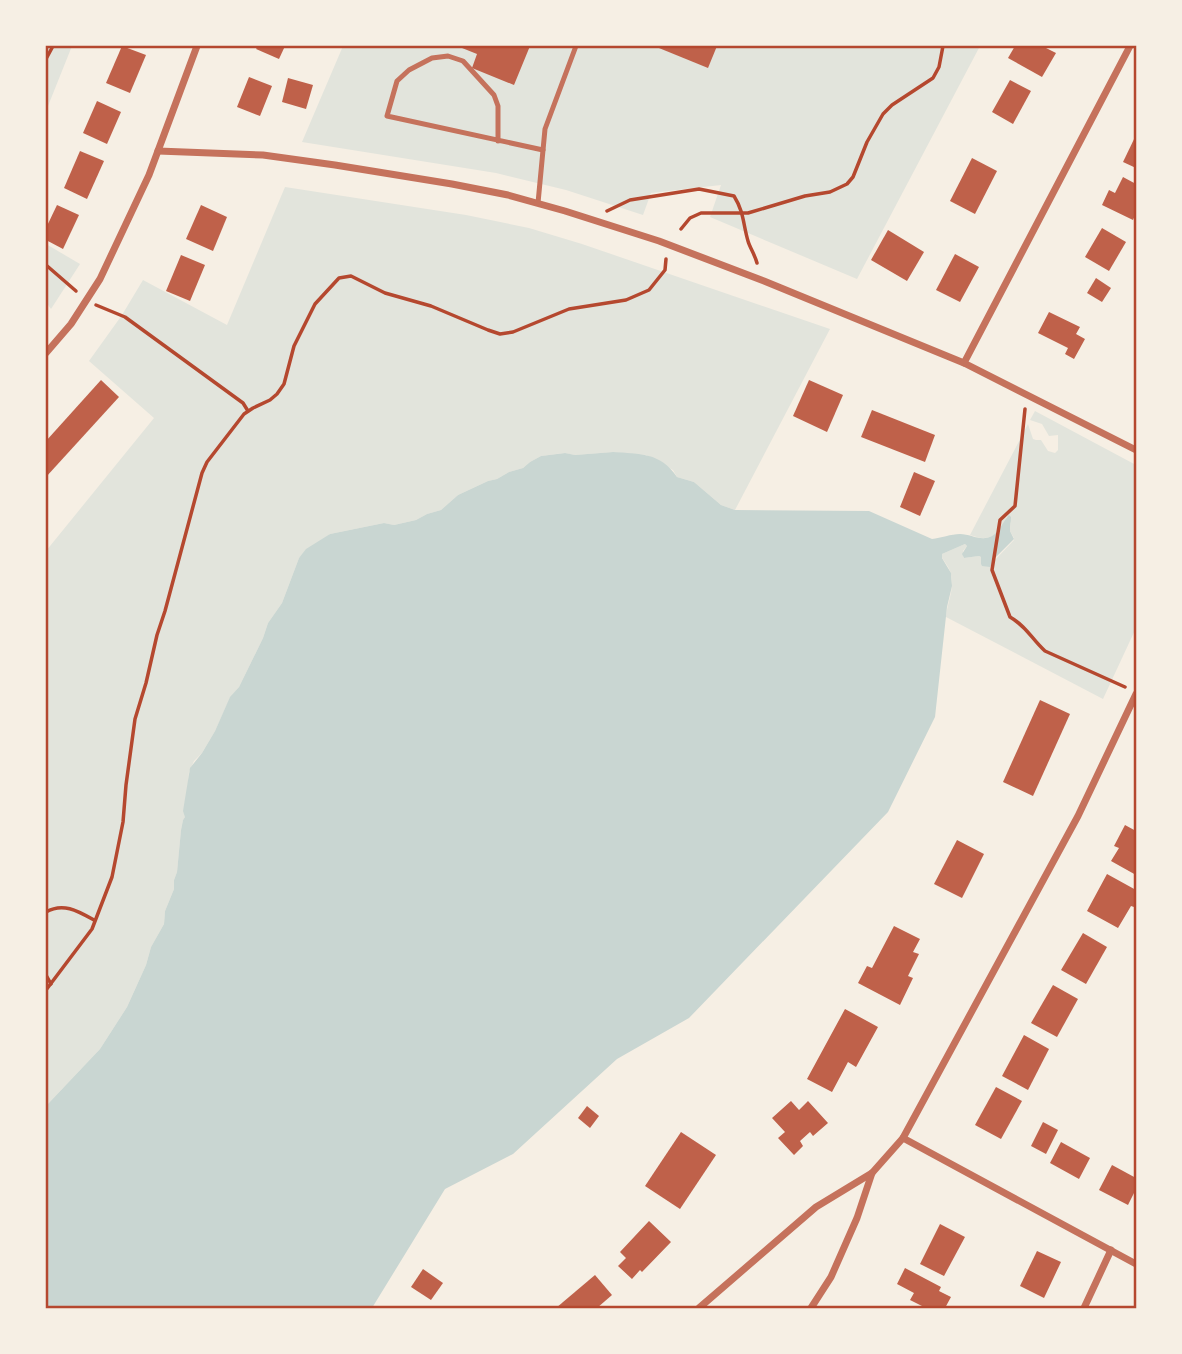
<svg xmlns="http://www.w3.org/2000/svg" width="1182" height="1354" font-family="'Work Sans',sans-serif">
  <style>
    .green { fill: #e2e4dc }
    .water { fill: #c9d6d2 }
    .building { fill: #bf614a }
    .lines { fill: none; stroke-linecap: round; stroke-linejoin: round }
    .path { stroke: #b5482f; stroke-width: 3.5 }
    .service { stroke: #c5725c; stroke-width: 5 }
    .minor { stroke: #c5725c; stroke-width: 7 }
    .neatline { fill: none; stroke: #b5482f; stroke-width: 2.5 }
  </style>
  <rect width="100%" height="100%" fill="#f6efe4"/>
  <g class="green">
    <path d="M46,46H72L46,111Z"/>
    <path d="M343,46H980L857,279L710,217L721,185L651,193L643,215L566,190L496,173L302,142Z"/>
    <path d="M285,187L466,215L529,228L582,244L830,329L735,510L721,505L694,482L677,477L673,470L646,455L613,452L575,455L564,453L541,456L530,462L523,468L509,472L497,479L488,481L458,495L441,510L427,514L416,520L394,525L384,523L330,534L299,558L282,603L268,623L263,638L239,687L230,698L215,731L202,753L194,761L189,772L185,817L183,820L181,830L177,872L174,880V889L165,911L164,924L151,947L146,965L127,1007L100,1049L46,1106V551L154,418L89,361L122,315L143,280L227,325Z"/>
    <path d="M46,244L80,264L51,309L46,302Z"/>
    <path d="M1035,411L1136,465V628L1103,699L946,617C947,602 956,587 950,571C948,566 944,561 941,556L942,554L965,544L967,546L963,551V556L964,558L979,556L981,557V564L994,561L1014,540V538L1010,531L1011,523L1007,516C997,535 992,543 970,535L1028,424L1033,439L1036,440H1041L1048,451L1055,453L1058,450V435L1049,436L1042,424L1030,420Z"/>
  </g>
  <path class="water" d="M613,452C640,454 660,452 677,477L694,482L721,505L735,510L869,511L932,539C941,538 951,534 960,534C971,534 981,542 992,536C1000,531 1003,521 1009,515L1011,517L1010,531L1014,539L996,557L990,567L982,566L981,564V557L979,556L964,558L962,554L967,546L965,544L942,554V558L951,573L952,586L947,607L935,717L888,812L689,1018L617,1059L513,1154L445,1189L372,1308H46V1106L100,1049L127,1007L146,965L151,947L164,924L165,911L174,889V880L177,872L181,830L183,820L185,817L183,811L190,768L202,753L215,731L230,697L239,687L263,638L268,623L282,603L299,558L306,549L330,534L384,523L394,525L416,520L427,514L441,510L458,495L488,481L497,479L509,472L523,468L530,462L541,456L565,453L575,455Z"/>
  <g class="building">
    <path d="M122,46L146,55L130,93L106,83Z"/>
    <path d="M258,46H285L279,59L256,49Z"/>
    <path d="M457,46H530L514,85L472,68L477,54Z"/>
    <path d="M654,46H717L708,68Z"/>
    <path d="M1015,46H1042L1056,53L1042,77L1008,58Z"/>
    <path d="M249,77L272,86L260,116L237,107Z"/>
    <path d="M288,78L313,85L306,109L282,102Z"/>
    <path d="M1010,80L1031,91L1013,124L992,112Z"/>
    <path d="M97,101L121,112L107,144L83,133Z"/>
    <path d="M1136,135V168L1123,162Z"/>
    <path d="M80,151L104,161L87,199L64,188Z"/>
    <path d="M972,158L997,171L975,214L950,201Z"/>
    <path d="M1123,177L1136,184V213L1133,220L1102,205L1109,190L1115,193Z"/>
    <path d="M57,205L79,215L63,249L46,240V228Z"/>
    <path d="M201,205L227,217L213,251L186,239Z"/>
    <path d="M1102,228L1126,242L1109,271L1085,257Z"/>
    <path d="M888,230L924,252L907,281L871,260Z"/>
    <path d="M955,254L979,267L960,302L936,290Z"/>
    <path d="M181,255L205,265L190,301L166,291Z"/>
    <path d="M1096,278L1111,288L1102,302L1087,293Z"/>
    <path d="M1049,312L1080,327L1076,334L1085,339L1074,359L1065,354L1068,348L1038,333Z"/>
    <path d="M101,380L119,397L46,477V441Z"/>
    <path d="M809,380L843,395L827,432L793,416Z"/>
    <path d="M872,410L935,435L925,462L861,437Z"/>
    <path d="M914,472L935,481L920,516L900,507Z"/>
    <path d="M1040,700L1070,714L1033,796L1003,782Z"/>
    <path d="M1125,825L1136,831V875L1111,861L1119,848L1114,846Z"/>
    <path d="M957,840L984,854L962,898L934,884Z"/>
    <path d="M1107,874L1136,890V902L1134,907L1131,906L1118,928L1087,911Z"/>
    <path d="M894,926L920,939L913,952L919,954L908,976L913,978L900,1005L858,983L867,966L872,968Z"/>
    <path d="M1083,933L1107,947L1086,984L1061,970Z"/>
    <path d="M1053,985L1078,999L1057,1037L1031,1023Z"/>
    <path d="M845,1009L878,1027L856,1067L848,1062L832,1092L807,1079Z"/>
    <path d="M1024,1035L1049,1049L1028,1090L1002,1076Z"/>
    <path d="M996,1087L1022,1101L1001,1139L975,1125Z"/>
    <path d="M791,1101L799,1110L808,1101L828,1123L813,1136L810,1132L800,1141L803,1146L794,1155L778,1138L785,1132L772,1118Z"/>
    <path d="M587,1106L599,1116L590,1128L578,1118Z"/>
    <path d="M1043,1122L1058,1130L1046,1154L1031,1146Z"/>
    <path d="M681,1132L716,1155L680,1209L645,1186Z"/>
    <path d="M1061,1142L1090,1158L1079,1179L1050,1163Z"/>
    <path d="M1112,1165L1136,1178V1189L1128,1205L1099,1190Z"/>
    <path d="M649,1221L671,1242L642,1272L640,1270L632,1279L618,1266L626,1258L620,1252Z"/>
    <path d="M940,1224L965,1237L944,1276L920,1264Z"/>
    <path d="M1037,1251L1061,1262L1044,1298L1020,1286Z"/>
    <path d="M905,1268L941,1287L939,1291L951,1297L945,1308H926L910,1300L914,1293L897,1284Z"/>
    <path d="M423,1269L443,1283L431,1300L411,1287Z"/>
    <path d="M595,1275L612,1295L597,1308H556Z"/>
  </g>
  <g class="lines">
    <g class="path">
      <path d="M46,59L53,46"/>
      <path d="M607,211L630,200L699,189L734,196C744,212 743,224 748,241C750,248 755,255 757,263"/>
      <path d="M681,229L690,218L701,213H748L805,196L830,192L847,184L853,177L867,142L883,114L892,105L933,78L939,67L943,46"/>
      <path d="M46,265L76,291"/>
      <path d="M96,305L125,317L243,403L248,411"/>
      <path d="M1025,409L1015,506L1000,520L992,570L1010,617C1027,627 1031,638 1045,651L1125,687"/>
      <path d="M46,912C63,902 78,911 94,920"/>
      <path d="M46,975L51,984"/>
      <path d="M46,990L92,929L112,877L123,822L126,785L135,719L146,683L157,635L165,611L202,473L207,462L244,414L253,408L270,400L277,394L284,384L294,346L315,304L339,278L351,276L385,293L431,306L488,330L500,334L513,332L569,309L626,300L649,290L665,270L666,259"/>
    </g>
    <g class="service">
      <path d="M498,141V106L494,95L463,61L448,56L432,58L409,70L397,81L387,116L543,150"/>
      <path d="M538,203L545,129L576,46"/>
    </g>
    <g class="minor">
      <path d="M158,151L263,155L335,165L452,184L508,195L565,211L659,241L764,281L964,363L1136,450"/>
      <path d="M46,353L71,324L100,279L149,175L197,46"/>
      <path d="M964,363L1130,46"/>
      <path d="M903,1138L1136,1264"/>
      <path d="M699,1308L816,1207L872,1173L903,1138L1078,816L1136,694"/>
      <path d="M811,1308L831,1277L857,1218L872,1173"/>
      <path d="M1084,1308L1111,1250"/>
    </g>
  </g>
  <rect width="1182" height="1354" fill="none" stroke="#f6efe4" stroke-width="94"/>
  <rect x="47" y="47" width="1088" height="1260" class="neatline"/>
</svg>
